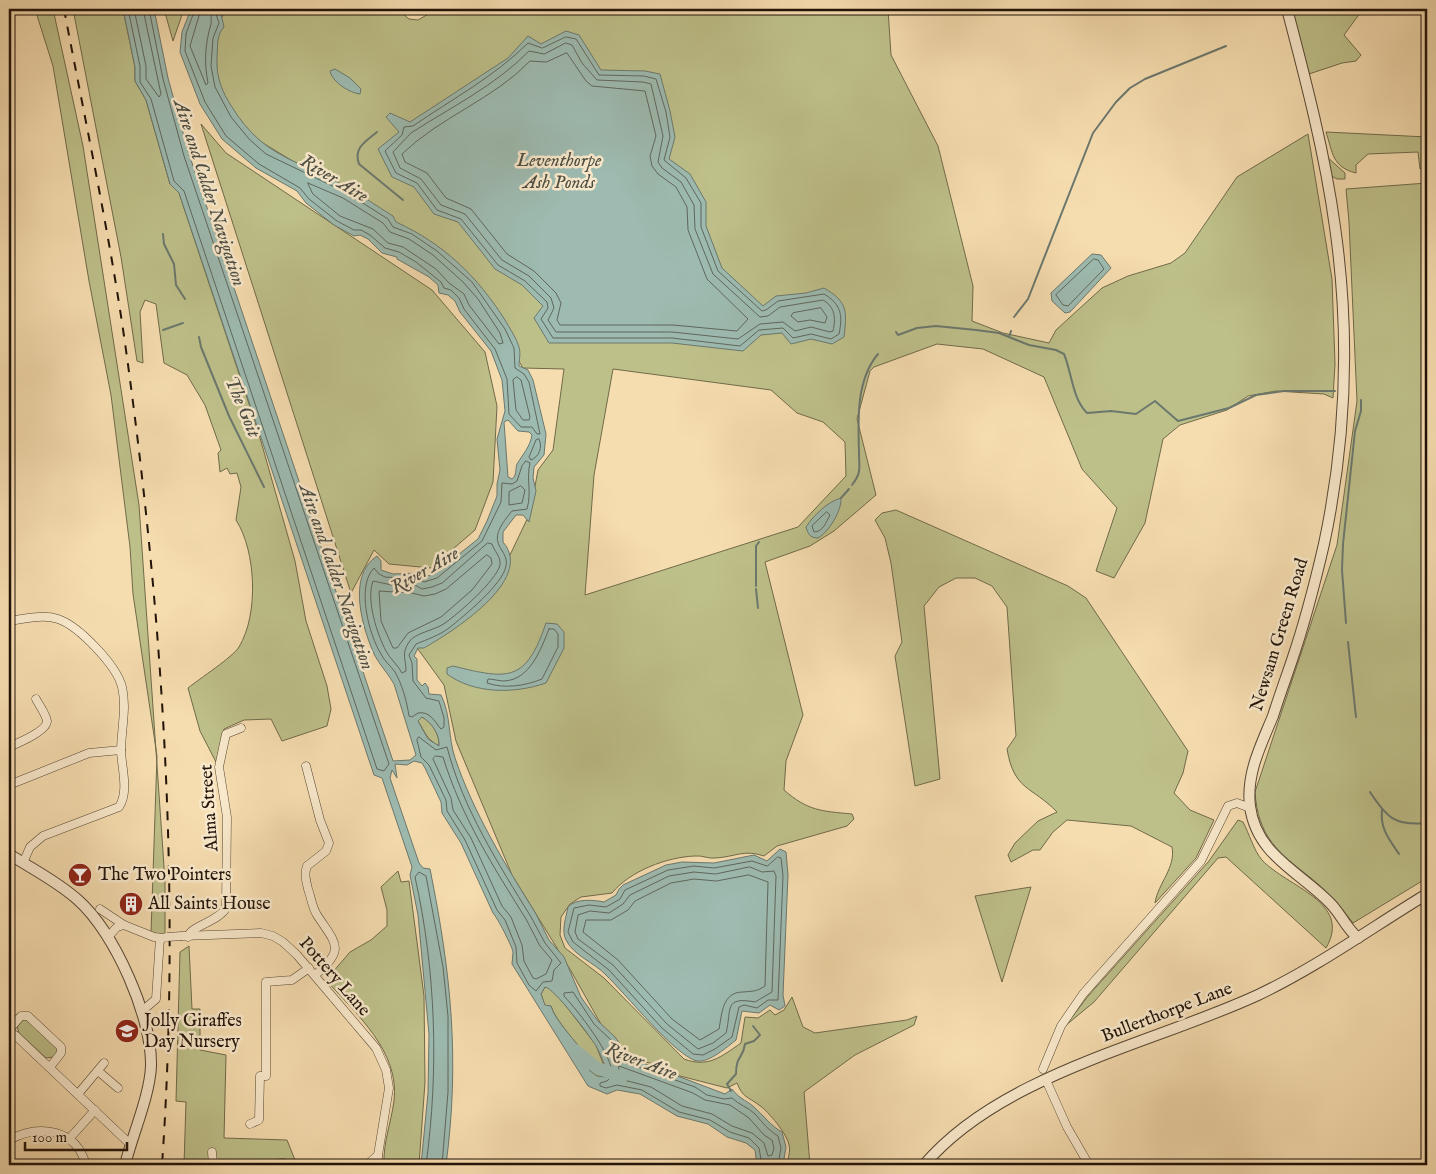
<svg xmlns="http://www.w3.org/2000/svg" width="1436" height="1174" font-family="'IM FELL English',serif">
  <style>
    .green { fill: #bec08a; stroke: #706a4a; fill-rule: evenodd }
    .water { fill: #9dbbb1; stroke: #6b786e; fill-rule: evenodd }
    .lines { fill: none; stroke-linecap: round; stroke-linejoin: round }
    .shore { stroke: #5f675d; stroke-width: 1 }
    .stream { stroke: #6b786e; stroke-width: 2 }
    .river { stroke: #9dbbb1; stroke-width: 12 }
    .minor-casing { stroke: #564633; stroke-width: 9 }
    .tertiary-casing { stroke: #564633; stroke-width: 12 }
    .minor { stroke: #f9e9cc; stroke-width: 8 }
    .tertiary { stroke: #f9e9cc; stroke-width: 10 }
    .rail { stroke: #211309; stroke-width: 2; stroke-dasharray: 9 9; stroke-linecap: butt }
    .minor-bridge-casing { stroke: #564633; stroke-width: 9; stroke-linecap: butt }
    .minor-bridge { stroke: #f9e9cc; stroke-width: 8 }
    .labels { text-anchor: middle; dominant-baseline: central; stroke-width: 5; stroke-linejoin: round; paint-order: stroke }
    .street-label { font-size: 18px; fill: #211309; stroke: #f9e9cc }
    .poi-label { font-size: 18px; fill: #211309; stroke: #f9e9cc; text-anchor: start }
    .water-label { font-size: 19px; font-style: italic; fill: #4c4e44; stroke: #f9e9cc }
  </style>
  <rect width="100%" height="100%" fill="#f6ddb0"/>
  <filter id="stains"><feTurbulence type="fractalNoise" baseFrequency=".004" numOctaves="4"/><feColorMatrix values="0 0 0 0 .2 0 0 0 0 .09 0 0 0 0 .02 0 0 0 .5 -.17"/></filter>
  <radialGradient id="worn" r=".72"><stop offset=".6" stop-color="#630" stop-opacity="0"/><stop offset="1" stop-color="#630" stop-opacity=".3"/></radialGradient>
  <g class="green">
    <path d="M35,9H53L83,146L139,505L165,881V935L151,933L157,756L133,594L130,547L111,395L89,281L53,66Z"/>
    <path d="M73,9H123L135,67V81L146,100L170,184L179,193L258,431L295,561L306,621L327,686L331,709L327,726L282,741L271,719L244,720L224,729L220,758L216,762L200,731L188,688C199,679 233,657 239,647C259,614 256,551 236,520L241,487L237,473L230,474L227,468L220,472L218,453L221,450L205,405L187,375L164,363L156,304L145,300L140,312L143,363L137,361L121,257Z"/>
    <path d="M164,9H184L173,41Z"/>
    <path d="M227,9H397L409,19L418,20L437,9H888L891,55L938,146L973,286L972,321L1003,333L1049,343L1056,330L1102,288L1128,276L1171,263L1185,253L1237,177L1308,134L1332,279L1335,364L1333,398L1324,394L1276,391L1248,396L1227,410L1180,425L1163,439L1145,523L1114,578L1096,571L1117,508L1082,469L1044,377L983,349L937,344L874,367L870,371L857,419L876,495L834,531L810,546L765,562L803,715L786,761L784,790C808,811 821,811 852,814L854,819L847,826L777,846L764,856C743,849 736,857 715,858C708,859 702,855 695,856C667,857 630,871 612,893L581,897L570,904L561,917L560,935L565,948L604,978L684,1059C708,1068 721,1057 741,1043L745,1017L758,1018L770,1010L775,1015L784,1010L792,997L803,1027L815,1033L907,1020L917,1016L914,1025L855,1055L804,1092L810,1165H788C787,1159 791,1152 789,1145C787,1134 769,1112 759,1105C747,1096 743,1098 737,1083L727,1088L680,1076L667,1067L632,1059L611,1042L571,971L512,875L456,741L444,685L415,645L490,585L510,555L530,513L538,470L553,450L564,369L523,368L472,283L375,211L243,131L222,96L213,66L217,25ZM613,369L771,390L797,413L823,422L845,442L846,476L798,527L585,595L594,475Z"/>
    <path d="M1290,9H1363L1344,35L1361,55L1356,61L1342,63L1309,74L1300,49Z"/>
    <path d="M201,124L226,153L432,290L485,352L497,406L493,482L475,530L431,568L389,564L374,550L351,593Z"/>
    <path d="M1326,132L1427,137V167L1420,169L1418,152L1368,154L1356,165V173C1332,167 1333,153 1326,132Z"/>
    <path d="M1327,157L1345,173V179H1337L1330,175Z"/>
    <path d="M1427,183V878L1353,923C1340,906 1327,891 1311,878C1278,852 1258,837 1255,792L1337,545L1357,401L1349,222L1346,189Z"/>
    <path d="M896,510L1068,586L1086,598L1188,751L1183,773L1174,793L1190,810L1214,820L1196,858L1155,903C1158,883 1176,868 1172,847L1131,826L1067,820L1053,832L1040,850H1033L1011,862L1008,855L1015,843L1038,821L1057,812C1032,786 1014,791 1007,749L1016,736L1007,607L992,586L975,578H956L939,587L924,606L940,779L915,786L895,656L902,642L891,563L885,538L875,520L882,513Z"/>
    <path d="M422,717C432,722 440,735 439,746C425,738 426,733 418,721Z"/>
    <path d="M1238,820L1243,822C1249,833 1254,851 1262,860C1287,887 1353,902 1326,948L1226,857L1218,858L1094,1002L1065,1026L1089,995L1209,861Z"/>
    <path d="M398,871L401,882L409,881L424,996L425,1082L419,1165H384C383,1143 391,1123 394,1101C400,1051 356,1014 326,980L350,952L371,940L387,926V910L381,887Z"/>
    <path d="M1031,887L1002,982L975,896Z"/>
    <path d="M189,946L192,1009H200V1050L226,1055L224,1138L287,1140L297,1165H184L186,1102L176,1101L180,952Z"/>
    <path d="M545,987L551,988L566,1006L596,1045L607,1074L605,1077L597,1076L590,1071C588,1067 587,1059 585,1056C577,1043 555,1020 551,1006H545L541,994Z"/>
    <path d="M26,1018L58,1048L59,1052L54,1057L46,1058L19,1033L17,1026L22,1019Z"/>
  </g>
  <g class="water">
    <path d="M123,9H154L168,78L189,154L393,761L410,760L416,755L394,684C389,675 380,665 375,656C363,630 346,576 377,556L381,561V570L393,574L419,573L424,577L434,574L478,539L487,521L497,496V484L500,470L497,439L505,411L502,380L491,351L460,312L455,301L448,295L439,293L438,285L429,277L397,259V257L382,253L368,239L360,235L354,236L334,225L306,203L297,191L256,168L222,139L200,104L180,52L182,32L191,9H230L228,14H221L224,27C216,35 218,47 217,58C216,77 222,92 232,107C265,160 299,159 348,188C363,196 378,207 393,216L396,222C444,244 477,276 505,320C510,329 516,337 519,347C521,354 519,360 519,366L528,370L533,380L546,434L544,455L534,467L533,478L536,491L529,522L523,515H516L503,532V542C536,580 450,633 424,648H418L414,656L417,659V680L422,686L425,683L428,687L429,694L441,695C451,715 448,737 455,758C474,814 505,864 536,914L549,940L564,957L581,997L598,1021L615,1037L630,1058L725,1094L732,1089C740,1100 749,1101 757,1110C766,1118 771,1126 782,1132L786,1147L783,1165H757L755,1150L746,1143L727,1137L708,1124L677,1116L640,1094L617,1090L607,1094L588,1086L512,964C512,960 513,956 513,952C512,946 497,917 493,913L461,843L442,813L441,802L425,768L422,763L414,761L407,765L395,764L397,778L392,770L390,778L419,863L423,868L430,869C451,973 460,1059 446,1165H421L428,1093L429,1034L418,915L410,875L412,867L382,778L374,775L179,193L170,184L146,100L135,81V67ZM508,420L518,431L529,432L532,435C530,447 523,454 517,464C515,470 517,475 512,479L508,477L504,422ZM422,717C431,722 440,734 439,746L428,739L418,721ZM545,987C554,988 590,1036 596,1046C600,1053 604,1063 607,1071L605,1077L597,1076L590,1071C588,1067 588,1060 586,1056C578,1043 555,1021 551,1006L545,1005L541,994Z"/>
    <path d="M566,31L579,35L601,70L645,71L660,74L670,111L675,137L669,159L690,174L706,202V226L722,268L763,306L776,296L806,293L824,288C848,302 847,311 844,337L832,344L811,339L791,344L782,333L761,335L743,351L672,343H549L534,318L543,306L522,285L495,269L458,222L434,214L414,187L392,177L378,149L399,132L386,117L390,113L410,122L508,58L528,36L541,44Z"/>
    <path d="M335,69L350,78L361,89L360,94C350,93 332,82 330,71Z"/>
    <path d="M1092,254L1101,255L1111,268L1070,312L1065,313L1052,301L1051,293Z"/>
    <path d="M841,498C842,510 829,532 818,538C810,538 808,534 806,527C814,515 827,502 841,498Z"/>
    <path d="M546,623L557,624L564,632V648L546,683C514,694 474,694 447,674V668L453,666C509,680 526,682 546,623Z"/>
    <path d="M780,849L786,852L788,875L783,995L785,1006L779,1010L770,1005L759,1013L742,1011L736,1040C727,1047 709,1063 697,1061C676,1057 624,992 606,975C595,963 574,956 566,940C561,930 566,918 568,907C576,898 594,900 604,902L616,895L619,889L623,885L666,865L682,862L714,863L754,855L767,861Z"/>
  </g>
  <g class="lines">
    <g class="shore">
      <path d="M128,9L140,66V82L151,99L174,181L184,191L377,769L384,771L389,764L184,156L163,79L149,9"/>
      <path d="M134,9L146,66V79L159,97L161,94L143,9"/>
      <path d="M195,9L186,34L185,51L205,102L226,136L259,164L300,188L309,199L337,221L354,230H361L370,235L385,248L399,252L416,262L441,282L444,288L451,290L459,298L464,309L495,349L507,379L509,414L521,427H532L537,434H540L529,382L524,374L515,368L514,348L505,329L472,282L437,251L412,234L393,227L388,219L347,193L266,154L249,139L231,117L215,87L211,66L213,38L219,23L216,14L219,9"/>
      <path d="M201,9L190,46L206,85L208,83C204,63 205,44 211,24C212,19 210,14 211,9"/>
      <path d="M566,37L576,39L599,75L644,76L656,79L666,112L670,137L664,160L686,178L701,203V227L718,271L762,311L766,310L778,301L824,294C841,304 843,315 839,334L831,339L811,334L793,338L783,328L759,330L740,346L672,338H553L541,319L548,308L547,302L525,281L498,265L461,219L437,210L417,183L396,173L385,151L402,135L404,127L413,126C452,99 494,77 528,43L542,48Z"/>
      <path d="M566,43L572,45L582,63L597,80L643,82L651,84L663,136L658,162L662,168L681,182L694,205L695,229L713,274L760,317L768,316L780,307L823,300C835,307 836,318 833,331L830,332L811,327L795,331L783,322L760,324L738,339L672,332H556L548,320L554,308L551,298L529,276L502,260L465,214L441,205L421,179L400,168L393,152C396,149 409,135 411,133C451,107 495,86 529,51L544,54Z"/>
      <path d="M567,53L586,81L592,86L645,91L656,136L650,156L652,166L658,174L676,187L687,207L688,230L707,279L748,319L737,331L673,325H560L557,320L561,303L556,293L534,271L507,254L471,209L446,198L427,173L405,162L402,154C440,117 494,99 530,61L546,62Z"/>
      <path d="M308,183L343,198L383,223L390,232L409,239L433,255L463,282L478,299L500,333L503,343L499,344L469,305L464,294L449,283L436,269L403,247L388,243L373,229L340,216L313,194Z"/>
      <path d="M1094,259L1098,260L1104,269L1068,306L1063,305L1056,295Z"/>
      <path d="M821,308L827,317L825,323L810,320L798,322L791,316L793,313Z"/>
      <path d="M517,377L521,380L530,417L529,420H523L516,410L513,380Z"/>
      <path d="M539,439C543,447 539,457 531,460L529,457L536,440Z"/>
      <path d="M526,461L530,463C526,479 532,492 527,509L512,511C505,520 493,533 499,545C502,552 508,557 506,566C503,584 464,616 449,628C440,635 426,640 416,644L409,655L412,663L413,681L426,698L439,701L444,718V727L441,729C434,721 430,711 418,713L412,717L409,716C407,702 402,684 395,672C391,666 384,661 381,654C369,635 356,586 374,568L379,574L385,577L417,579L424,582L437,578L482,541L501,502L502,483L512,484L517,481L522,466Z"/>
      <path d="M521,486L525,490L522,503L509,505V492Z"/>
      <path d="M827,512L830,515C826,522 823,532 814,532L812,526Z"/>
      <path d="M488,543L492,544C494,551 501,556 500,565C496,581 459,613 445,623C436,630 414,633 409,642C401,654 406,659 406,671L402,673C398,665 390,659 386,651C377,634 366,600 373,581L392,585H415L422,589L432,587L442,583Z"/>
      <path d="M487,555L491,558L492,564L472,590L441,617L408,633L397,648H393L381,621L379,591L412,593L424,596L435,594L446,589Z"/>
      <path d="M549,629H554L558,634V647L542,679C525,686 504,689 487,683L488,679C493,679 499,681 504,681C530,680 541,649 549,629Z"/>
      <path d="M419,737L436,750L447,747C463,809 498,863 531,917L545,943L561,963L554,970L552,981L543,982L536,991L529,985L517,963L516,947L505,920L497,910L465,840L447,811L446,800L429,765L421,757L417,740Z"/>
      <path d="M436,756L443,757C461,816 494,868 526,919L540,946L552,960L546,974L536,979L533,978L524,961L522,945L511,917L502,906L471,838L453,810L451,798L433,759Z"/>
      <path d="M778,857L781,858L783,876L778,1000H768L757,1008L744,1005L739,1007L732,1037L715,1049L703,1055L693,1054L662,1028L609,970L573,942L568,932L574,908L589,905L606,907L620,899L625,890L668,870L694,866L714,868L752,861L767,866Z"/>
      <path d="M750,867L762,872L774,871L776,876L772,992L755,1002C723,996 732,1010 726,1033L713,1043L698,1049L667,1024L613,965L578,939L575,932L578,915L590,911L609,913L623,904L630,895L669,876L694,872L715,874Z"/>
      <path d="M749,875L768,882L765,986C756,992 753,991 743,992C722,992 722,1014 719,1029L700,1040L672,1019L618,960L583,932L586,920H611L628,910L635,901L671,883L694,879L716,881Z"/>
      <path d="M619,1066L693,1093L705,1100L730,1105L749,1118L764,1135L772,1140L774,1148L772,1155L768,1156L764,1143L752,1133L732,1126L712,1114L682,1106L651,1087L620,1079Z"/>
      <path d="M426,1165C439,1070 436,971 415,877L419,872L426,876L443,967L448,1016V1092L442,1165"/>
      <path d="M762,1165L759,1148L749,1138L730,1132L710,1120L679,1112L642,1090L617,1085L606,1088L600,1086V1083L607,1081L612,1076C614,1056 578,1011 564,996V993L573,992L594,1024L611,1040L619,1055L627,1063L695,1087L707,1095L724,1099L732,1098C739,1105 748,1107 755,1114C763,1123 768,1130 778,1136L781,1148L778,1165"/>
    </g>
    <g class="stream">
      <path d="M377,132C366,141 353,148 359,164L403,200"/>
      <path d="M163,234L164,244L174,264L176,285L185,299"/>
      <path d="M1014,317L1028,299L1093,133L1116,102L1130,88L1145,79L1226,46"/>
      <path d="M163,330L183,323"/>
      <path d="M896,332L898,335L917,328L936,326L976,330L999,333L1029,345L1056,350L1064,354C1072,373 1072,398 1087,413L1111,411L1136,414L1155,401L1178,421L1229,408L1256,395L1284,391H1335"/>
      <path d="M199,337L201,347L229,416L264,487"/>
      <path d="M1009,337L1011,331"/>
      <path d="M852,485C862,472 859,468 859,452C858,420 856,380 878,354"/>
      <path d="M841,498L849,489"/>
      <path d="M756,586V546L759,542"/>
      <path d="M756,589L758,608"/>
      <path d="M1346,623L1342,570L1343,544L1355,431L1361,411V400"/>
      <path d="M1348,642L1356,717"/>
      <path d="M1370,792C1387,818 1395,826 1427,823"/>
      <path d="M1382,810C1380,829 1389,839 1399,854"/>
      <path d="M731,1091L727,1084L736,1074C736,1055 743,1059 745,1044L754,1041L760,1035L753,1026"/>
    </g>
    <path class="river" d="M575,1050L597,1068L622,1077"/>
    <g class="minor-casing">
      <g id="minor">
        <path d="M9,621C24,619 43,614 58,619C79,626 117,666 122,687C127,708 121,730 121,752C122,769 129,792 119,807L43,836L30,847L23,863"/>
        <path d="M9,747C18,743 47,731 47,721C46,714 39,705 36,699"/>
        <path d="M306,766L320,820L329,843L326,851L307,866C304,874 306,880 308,889C311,897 312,907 317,915C335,943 347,949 315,975"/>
        <path d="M9,785L89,753L121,750"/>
        <path d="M100,909L124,925"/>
        <path d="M182,936L261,933L273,936L283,942L297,955L376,1048L386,1070L389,1088L378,1155L379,1165"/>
        <path d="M108,937L117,927L124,925L154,937L163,938"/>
        <path d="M188,937C190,926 218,922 226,908L227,817L219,767L226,734L241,728"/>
        <path d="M141,1012L156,999L160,938"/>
        <path d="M9,1030L21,1016H28L61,1047V1053L50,1067"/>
        <path d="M9,1032L15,1035L130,1144"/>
        <path d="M1043,1069L1061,1026L1083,994L1201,861L1228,806L1237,803L1250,808"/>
        <path d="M98,1071L118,1088"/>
        <path d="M1046,1080L1067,1127L1089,1165"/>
        <path d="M78,1094L104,1063"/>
        <path d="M250,1124L259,1120L260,1076H266V982L292,980L309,968"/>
        <path d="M69,1139L95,1110"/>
        <path d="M9,1140C38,1124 76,1128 86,1165"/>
        <path d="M212,1152L213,1165"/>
        <path d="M241,1165L284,1163L287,1165"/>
        <path d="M367,1165L378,1155"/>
      </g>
    </g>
    <g class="tertiary-casing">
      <g id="tertiary">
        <path d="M1287,9C1306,81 1325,154 1335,227C1350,332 1346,441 1324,544C1315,583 1305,622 1292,660C1286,678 1279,697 1273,716C1261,745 1246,774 1250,806C1256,855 1300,872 1330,903C1341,914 1346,928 1358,938"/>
        <path d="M9,854C32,869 57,881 78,900C115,933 152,1017 151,1066C150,1095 132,1136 125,1165"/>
        <path d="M924,1165C1001,1074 1152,1044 1258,995C1317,967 1371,928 1427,894"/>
      </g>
    </g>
    <use href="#minor" class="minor"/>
    <use href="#tertiary" class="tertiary"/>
    <path class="rail" d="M64,9C85,120 109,231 125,343C163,614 181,892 162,1165"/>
    <g class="minor-bridge-casing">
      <path id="minor-bridge" d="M167,937L182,936"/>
    </g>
    <use href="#minor-bridge" class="minor-bridge"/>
  </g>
  <defs>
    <g id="bar-disc" transform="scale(1.25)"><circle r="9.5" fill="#8f2418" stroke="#f9e9cc"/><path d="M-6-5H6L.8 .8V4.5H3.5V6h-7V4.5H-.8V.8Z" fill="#fff"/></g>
    <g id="building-disc" transform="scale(1.25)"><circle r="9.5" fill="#8f2418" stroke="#f9e9cc"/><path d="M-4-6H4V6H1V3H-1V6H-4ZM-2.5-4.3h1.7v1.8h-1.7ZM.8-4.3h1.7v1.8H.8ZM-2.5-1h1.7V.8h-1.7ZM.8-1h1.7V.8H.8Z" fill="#fff"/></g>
    <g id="school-disc" transform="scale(1.25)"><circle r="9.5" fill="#8f2418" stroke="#f9e9cc"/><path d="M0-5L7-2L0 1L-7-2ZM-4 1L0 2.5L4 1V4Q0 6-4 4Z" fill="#fff"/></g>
  </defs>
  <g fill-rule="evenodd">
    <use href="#bar-disc" x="80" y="875"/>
    <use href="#building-disc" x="131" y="904"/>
    <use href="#school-disc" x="127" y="1031"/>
  </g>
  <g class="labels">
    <g class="street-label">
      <text transform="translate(1280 635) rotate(-73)">Newsam Green Road</text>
      <text transform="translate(210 808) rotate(-94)">Alma Street</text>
      <text transform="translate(334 977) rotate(49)">Pottery Lane</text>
      <text transform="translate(1167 1013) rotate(-21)">Bullerthorpe Lane</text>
    </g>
    <g class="poi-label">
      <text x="98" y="875">The Two Pointers</text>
      <text x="148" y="904">All Saints House</text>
      <text x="144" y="1021">Jolly Giraffes<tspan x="144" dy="21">Day Nursery</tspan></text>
    </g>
    <g class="water-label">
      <text x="559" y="161">Leventhorpe<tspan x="559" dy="22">Ash Ponds</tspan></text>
      <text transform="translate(334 179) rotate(31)">River Aire</text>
      <text transform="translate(209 193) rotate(72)">Aire and Calder Navigation</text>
      <text transform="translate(242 407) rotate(67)">The Goit</text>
      <text transform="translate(425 571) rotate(-30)">River Aire</text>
      <text transform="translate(336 577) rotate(71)">Aire and Calder Navigation</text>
      <text transform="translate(641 1062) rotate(21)">River Aire</text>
    </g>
  </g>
  <rect width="1436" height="1174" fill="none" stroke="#f6ddb0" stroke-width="30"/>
  <rect x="10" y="10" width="1416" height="1154" fill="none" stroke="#211309" stroke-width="2.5"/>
  <rect x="15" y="15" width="1406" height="1144" fill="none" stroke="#211309"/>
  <path d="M25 1142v8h102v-8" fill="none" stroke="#211309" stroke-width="2.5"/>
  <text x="32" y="1142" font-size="15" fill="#211309" stroke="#f9e9cc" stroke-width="4" paint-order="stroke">100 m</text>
  <rect width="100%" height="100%" filter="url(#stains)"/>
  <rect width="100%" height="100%" fill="url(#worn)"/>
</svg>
